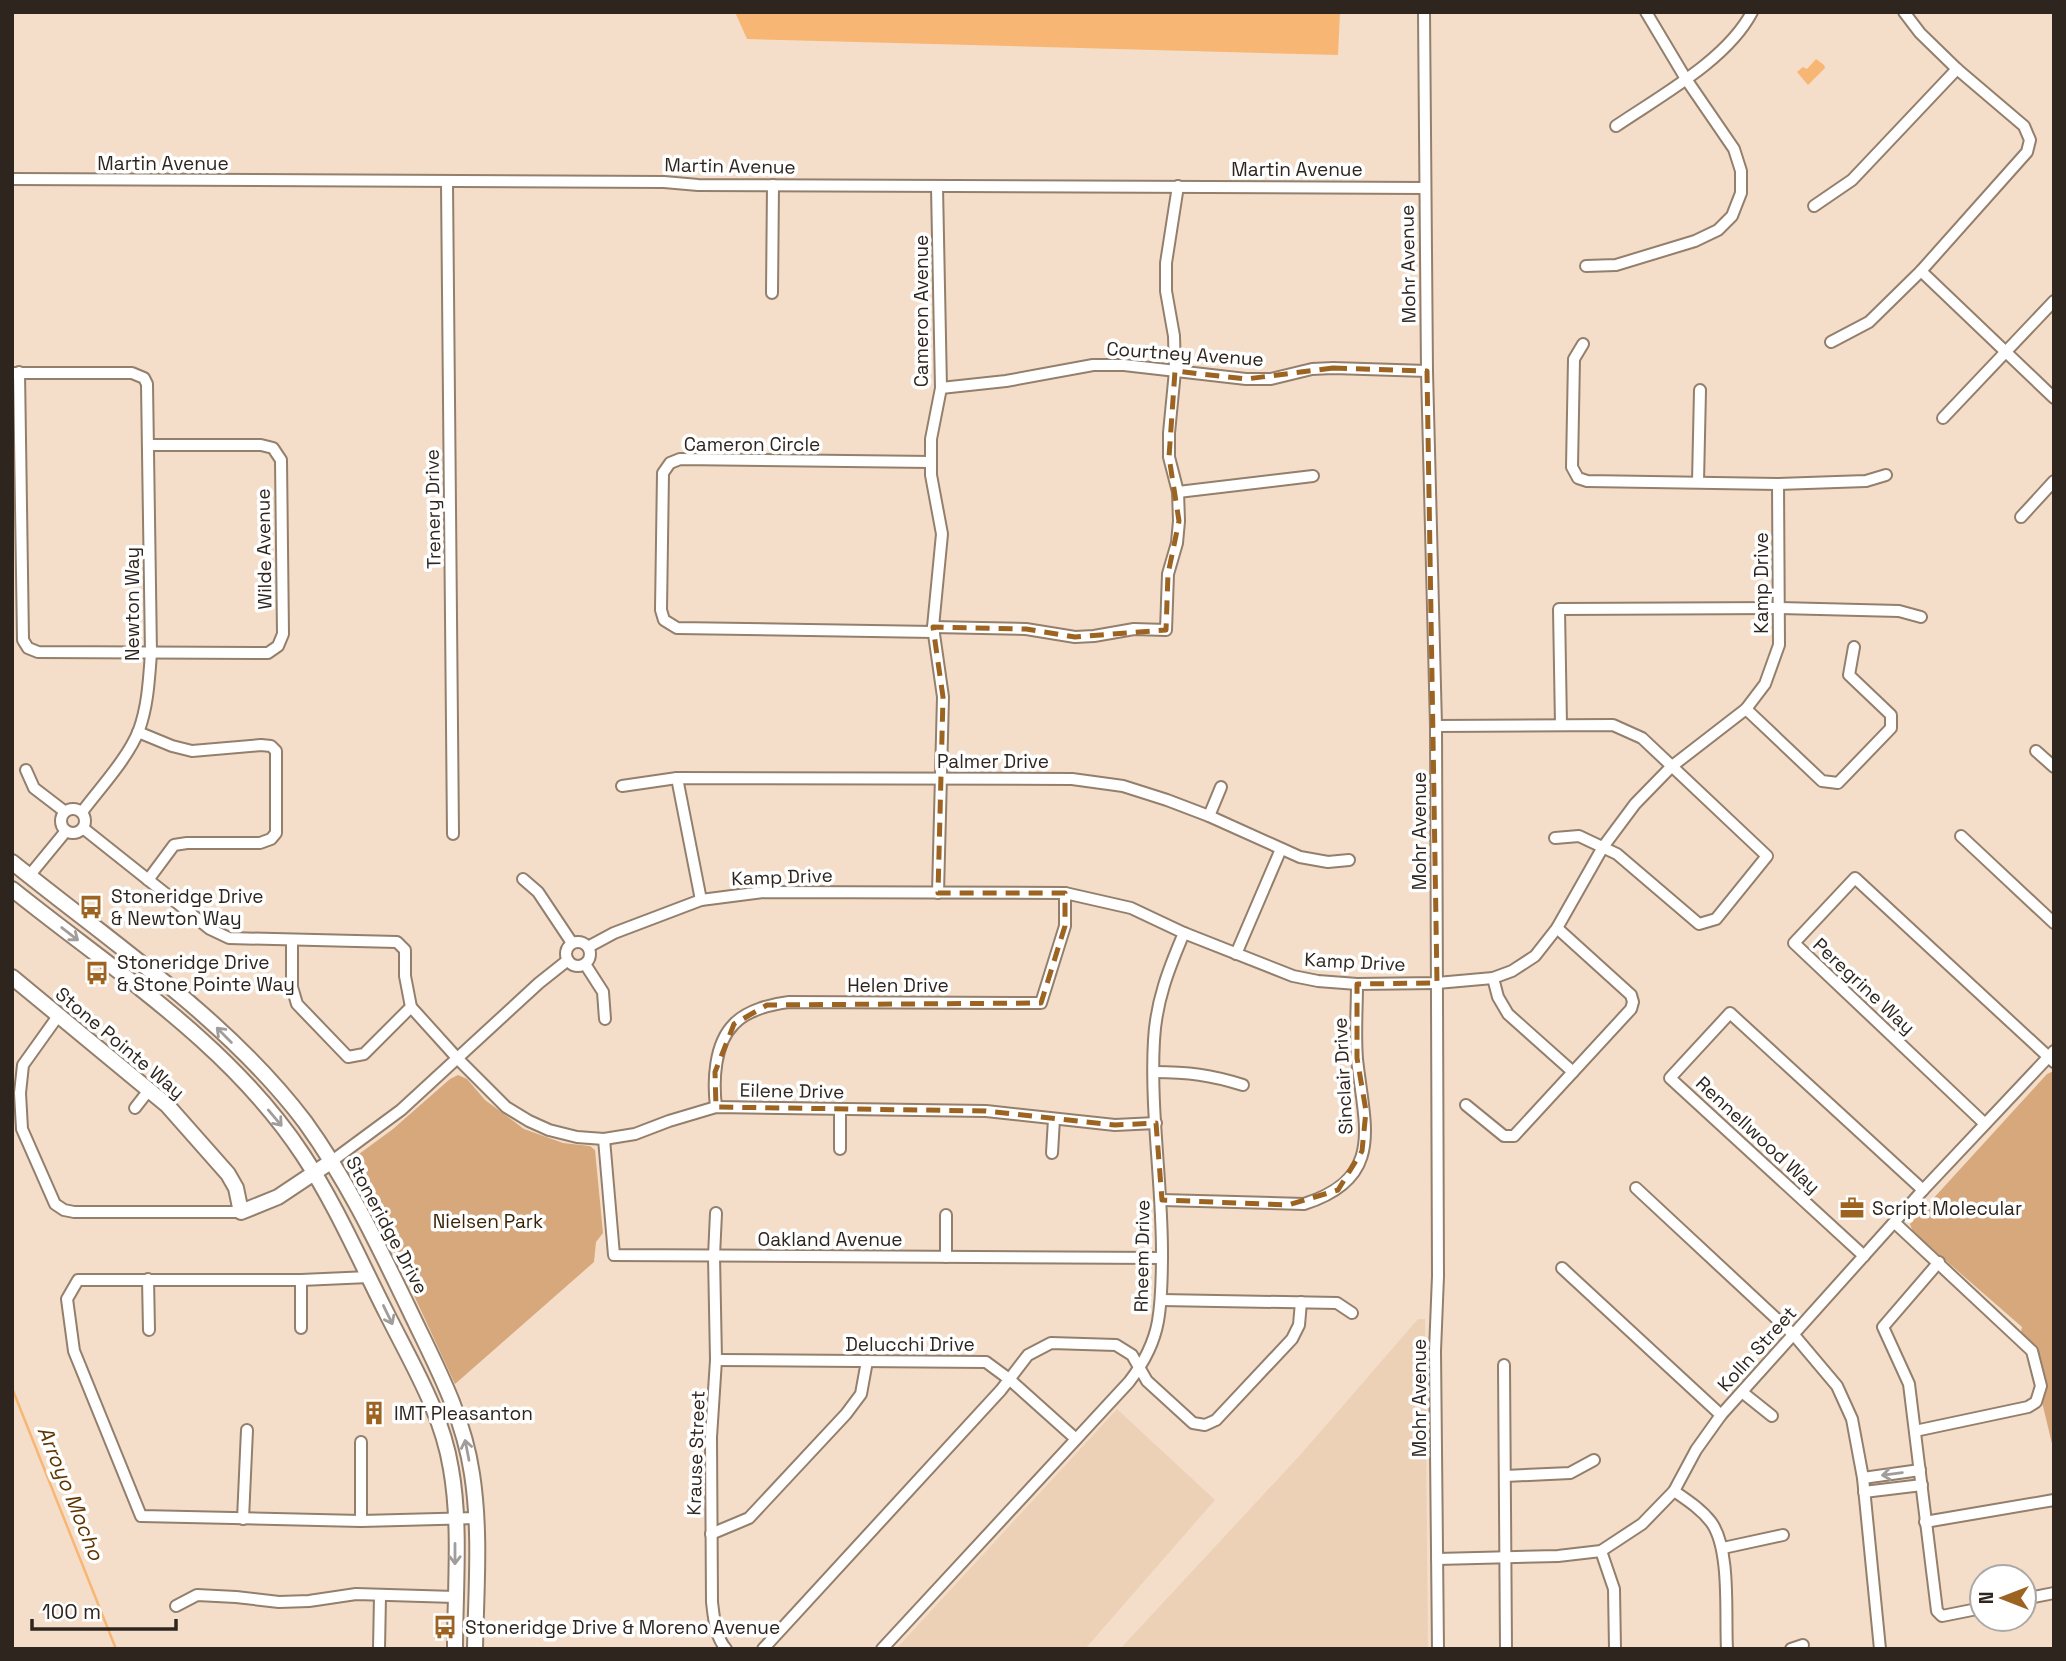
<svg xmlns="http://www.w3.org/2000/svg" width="2066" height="1661" font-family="'Space Grotesk',sans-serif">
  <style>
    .built { fill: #edd1b7 }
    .green { fill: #d6a87b }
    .water { fill: #f8b675 }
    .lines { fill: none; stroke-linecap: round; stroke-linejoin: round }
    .stream { stroke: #f8b675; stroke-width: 2.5 }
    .street-casing { stroke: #937f6c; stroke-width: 14 }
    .secondary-casing { stroke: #937f6c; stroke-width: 18 }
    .street { stroke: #fff; stroke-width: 10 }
    .secondary { stroke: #fff; stroke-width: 14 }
    .oneway { stroke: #a19d9a }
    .marked { fill: none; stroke: #9c6321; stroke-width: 5; stroke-dasharray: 14 9; stroke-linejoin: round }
    .labels { text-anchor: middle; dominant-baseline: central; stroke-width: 7; stroke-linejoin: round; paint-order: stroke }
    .street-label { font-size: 19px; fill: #2e251e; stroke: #fff }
    .poi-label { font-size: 19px; fill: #2e251e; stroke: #fff; text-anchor: start }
    .park-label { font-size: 19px; fill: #3c2305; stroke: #fff }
    .water-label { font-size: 21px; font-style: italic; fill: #5f3500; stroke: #fff }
  </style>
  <rect width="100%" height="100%" fill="#f4dec9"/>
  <g class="built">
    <path d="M1418,1319H1425L1428,1649H1120L1301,1454Z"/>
    <path d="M1117,1409L1215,1500L1085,1649H896Z"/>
  </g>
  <g class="green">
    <path d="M2054,1071V1452L2042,1402C2048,1388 2044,1357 2034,1345C2031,1340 2026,1336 2021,1332L2022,1327L1913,1232L1910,1224L2047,1074Z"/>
    <path d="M458,1075L467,1079L485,1100L524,1129L563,1143L590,1146L595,1150L603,1233L596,1242L594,1262L455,1384L386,1235L354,1177L352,1167L359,1154L393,1129L450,1079Z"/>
  </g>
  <g class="water">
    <path d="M735,12H1340L1338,55L747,39Z"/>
    <path d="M1816,59L1824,65L1825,68L1808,85L1797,72L1803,67L1807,69Z"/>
  </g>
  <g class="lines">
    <path class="stream" d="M12,1388L116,1649"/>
    <g class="street-casing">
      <g id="street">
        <path d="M1424,12L1427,371L1436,726L1438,1276L1435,1351L1438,1649"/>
        <path d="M1616,126C1660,96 1727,60 1752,12"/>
        <path d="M12,179L664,182L698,185L1425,188"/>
        <path d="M447,183L453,834"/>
        <path d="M937,187L941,388L931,439V475L942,534L933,627L943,697L938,893"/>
        <path d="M1814,206L1852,180L1957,69"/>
        <path d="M1586,266L1616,265L1695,241L1718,230L1732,216L1741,193V171L1734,149L1686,79L1646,12"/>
        <path d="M1921,271L2054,398"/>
        <path d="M772,293L773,185"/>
        <path d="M1831,342L1869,322L1921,271L2027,152L2030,140L2024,126L1957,69L1920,33L1904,12"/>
        <path d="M1583,344L1574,359L1572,467L1578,478L1587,481L1778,484L1866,481L1886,475"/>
        <path d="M19,372L23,640L28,648L38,652L268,653L278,646L283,634L281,460L273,448L261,445H149"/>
        <path d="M14,373H132L144,378L147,384L151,653C149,679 148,705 139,730C128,758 100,788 82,812"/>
        <path d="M941,388L1006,381L1093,365H1124L1246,379H1271L1312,369L1333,368L1427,371"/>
        <path d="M1943,418L2054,301"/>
        <path d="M931,462L680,459L670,463L663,473L661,610L664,620L677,628L934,632"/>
        <path d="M1698,482L1700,390"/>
        <path d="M1178,492L1313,476"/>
        <path d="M2021,517L2054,481"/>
        <path d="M933,627L1026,629L1075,637L1094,636L1134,629L1166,630L1168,574L1177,543L1179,521L1178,492L1169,457V433L1175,371L1174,336L1166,291V263L1178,186"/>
        <path d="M1746,709L1822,781L1838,783L1891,728V715L1849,675L1854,647"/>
        <path d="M1561,725L1559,609L1780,608L1899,611L1921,617"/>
        <path d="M1436,726L1613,725L1642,738L1767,856L1716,919L1699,924L1617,854L1579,836L1555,838"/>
        <path d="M138,732L172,746L192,751L261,745L271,746L276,751V833L271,839L260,843H187L174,845L148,880"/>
        <path d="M2036,751L2054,767"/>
        <path d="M26,770L34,788L64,811"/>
        <path d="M677,778L701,900"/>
        <path d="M622,786L677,778L1072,779L1123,786L1167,800L1209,816L1300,857L1328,862L1349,860"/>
        <circle cx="73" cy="821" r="12"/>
        <path d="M1209,816L1221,787"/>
        <path d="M83,828L210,929L229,938L397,942L405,950V976L411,1007L458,1059L506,1107L529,1121L549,1130L577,1137L604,1139L635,1134L669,1121L716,1107L986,1111L1115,1125L1156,1123"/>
        <path d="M1961,836L2054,923"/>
        <path d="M29,876L66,831"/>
        <path d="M523,879L538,892L572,943"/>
        <path d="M292,941V987L297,1004L348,1057L364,1054L411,1007"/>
        <circle cx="578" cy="954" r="12"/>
        <path d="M588,947L614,933L701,900L763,892L1065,893L1131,908L1184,933L1293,976L1318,981L1357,984L1437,983L1493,978L1512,971L1535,956L1557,928L1603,847L1635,804L1671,767L1746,709L1765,684L1779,645L1778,484"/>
        <path d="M1236,954L1281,849"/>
        <path d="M585,964L603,992L605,1019"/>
        <path d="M1493,978L1498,997L1508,1014L1573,1072"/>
        <path d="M58,1016L23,1065L20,1093L22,1129L55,1204L64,1210L74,1212H241"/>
        <path d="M1154,1072C1188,1072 1211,1075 1243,1085"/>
        <path d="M1466,1105L1504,1136H1514L1631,1009L1633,1002L1631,995L1557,928"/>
        <path d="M716,1107C713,1081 714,1044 734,1024C747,1010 772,1004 789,1002L1041,1003L1065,926V893"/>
        <path d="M135,1108L149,1090"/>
        <path d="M840,1109V1149"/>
        <path d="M1984,1123L1794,943L1855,878L2054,1062"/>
        <path d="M604,1139L614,1255L1162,1258"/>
        <path d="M1052,1153L1054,1119"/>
        <path d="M332,1161L401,1110L539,983L568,960"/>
        <path d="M1636,1188L1794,1335L1837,1386L1852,1419L1863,1478L1880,1649"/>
        <path d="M1162,1200L1304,1204C1386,1178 1364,1125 1357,1059C1355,1034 1357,1008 1357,984"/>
        <path d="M716,1213L714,1256L716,1360L711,1437L712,1602C714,1618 715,1636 726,1649"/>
        <path d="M1895,1223L2032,1351L2041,1386L2036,1402L2028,1407L1915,1431"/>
        <path d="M1864,1256L1670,1078L1730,1013L1923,1190"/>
        <path d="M946,1257V1215"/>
        <path d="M1939,1262L1883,1327L1909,1384L1937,1611L1942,1616L1982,1608"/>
        <path d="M1562,1268L1721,1415"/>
        <path d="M369,1277L301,1280H78L67,1299L74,1351L141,1516L361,1521L477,1518"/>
        <path d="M148,1279L149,1330"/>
        <path d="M301,1280V1328"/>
        <path d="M1161,1300L1337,1303L1352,1313"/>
        <path d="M716,1360L986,1362L1009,1379L1076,1439"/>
        <path d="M1504,1365L1506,1649"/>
        <path d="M1742,1392L1772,1416"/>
        <path d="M361,1442V1521"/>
        <path d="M1505,1476L1570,1473L1594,1460"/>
        <path d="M1863,1478L1920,1470"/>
        <path d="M1674,1491C1687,1500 1701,1509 1711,1522C1731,1549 1725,1615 1727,1649"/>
        <path d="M1864,1492L1922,1485"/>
        <path d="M243,1519L247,1430"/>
        <path d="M1925,1522L2054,1500"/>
        <path d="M711,1534L749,1518L846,1414L861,1394L867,1361"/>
        <path d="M1723,1548L1783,1535"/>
        <path d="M1601,1551L1614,1589L1615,1649"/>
        <path d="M1437,1559L1558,1556L1601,1551L1642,1524L1674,1491L1696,1450L1721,1415L1923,1190L2054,1051"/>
        <path d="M2024,1599L2054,1593"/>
        <path d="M176,1606L197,1595L236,1597L279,1602L309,1601L356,1594L455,1597"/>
        <path d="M379,1649L380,1596"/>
        <path d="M763,1649L1001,1390L1028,1355L1051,1343L1116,1345L1132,1355L1147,1381L1193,1423L1205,1425L1216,1420L1292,1339L1299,1325L1301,1302"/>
        <path d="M882,1649L1129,1382C1143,1364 1154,1344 1158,1321C1162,1298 1162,1275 1162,1252C1162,1182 1150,1109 1154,1040C1156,1001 1169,968 1184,933"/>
        <path d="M1791,1649L1803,1645"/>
      </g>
    </g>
    <g class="secondary-casing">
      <g id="secondary">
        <path d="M12,862C112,943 227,1019 305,1122C347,1180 377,1243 408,1307C434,1362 463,1413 472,1474C481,1532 476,1591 475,1649"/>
        <path d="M12,889C114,971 230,1044 303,1155C336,1205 360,1261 387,1314C412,1364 442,1413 451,1469C461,1525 455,1592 455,1649"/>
        <path d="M12,977L167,1105L228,1174L236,1188L241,1212L278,1197L332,1161"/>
      </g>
    </g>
    <use href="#street" class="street"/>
    <use href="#secondary" class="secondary"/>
  </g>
  <defs><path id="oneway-shaft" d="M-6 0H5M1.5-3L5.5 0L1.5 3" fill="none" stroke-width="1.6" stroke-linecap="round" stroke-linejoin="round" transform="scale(1.75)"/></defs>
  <g class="oneway">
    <use href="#oneway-shaft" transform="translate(70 934) rotate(38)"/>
    <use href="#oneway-shaft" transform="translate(224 1035) rotate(-135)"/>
    <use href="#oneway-shaft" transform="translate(275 1118) rotate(50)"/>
    <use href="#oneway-shaft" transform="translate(388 1315) rotate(64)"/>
    <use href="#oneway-shaft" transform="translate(467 1450) rotate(-101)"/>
    <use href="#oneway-shaft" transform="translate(1892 1474) rotate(172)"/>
    <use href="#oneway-shaft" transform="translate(455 1554) rotate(90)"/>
  </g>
  <path class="marked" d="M1333,368L1427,371L1437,983L1357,984V1058L1366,1111L1362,1151L1338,1190L1288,1205L1162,1200L1156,1123L1115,1125L986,1111L716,1107L715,1072L734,1024L767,1005L1041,1003L1065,926V893H938L943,697L933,627L1026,629L1075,637L1166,630L1168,574L1179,521L1169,457L1175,371L1246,379Z"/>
  <defs>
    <g id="bus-bare" transform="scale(1.89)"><path d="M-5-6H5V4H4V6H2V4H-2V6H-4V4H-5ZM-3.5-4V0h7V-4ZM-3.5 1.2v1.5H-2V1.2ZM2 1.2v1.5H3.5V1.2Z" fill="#9c6321" stroke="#fff" stroke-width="2.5" paint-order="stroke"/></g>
    <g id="office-bare" transform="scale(1.89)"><path d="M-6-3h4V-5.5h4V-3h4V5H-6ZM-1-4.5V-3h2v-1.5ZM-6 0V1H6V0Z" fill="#9c6321" stroke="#fff" stroke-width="2.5" paint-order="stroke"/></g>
    <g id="building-bare" transform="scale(1.89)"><path d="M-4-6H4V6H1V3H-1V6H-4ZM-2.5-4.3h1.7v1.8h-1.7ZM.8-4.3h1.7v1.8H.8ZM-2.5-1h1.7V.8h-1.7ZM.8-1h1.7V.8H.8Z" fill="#9c6321" stroke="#fff" stroke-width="2.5" paint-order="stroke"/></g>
  </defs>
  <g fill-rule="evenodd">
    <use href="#bus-bare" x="91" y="907"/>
    <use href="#bus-bare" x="97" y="973"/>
    <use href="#office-bare" x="1852" y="1208"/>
    <use href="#building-bare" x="374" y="1413"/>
    <use href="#bus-bare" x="445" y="1627"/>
  </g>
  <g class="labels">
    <g class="street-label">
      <text x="163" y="163">Martin Avenue</text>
      <text transform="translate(730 166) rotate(1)">Martin Avenue</text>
      <text x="1297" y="169">Martin Avenue</text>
      <text transform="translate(1408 264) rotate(-91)">Mohr Avenue</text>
      <text transform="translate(921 311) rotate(-90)">Cameron Avenue</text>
      <text transform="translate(1185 354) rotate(4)">Courtney Avenue</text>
      <text x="752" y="444">Cameron Circle</text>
      <text transform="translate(433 509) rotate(-91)">Trenery Drive</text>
      <text transform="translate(264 549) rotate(-91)">Wilde Avenue</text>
      <text transform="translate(1761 583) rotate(-90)">Kamp Drive</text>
      <text transform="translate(132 604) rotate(-90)">Newton Way</text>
      <text x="993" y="761">Palmer Drive</text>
      <text transform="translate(1419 831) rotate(-90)">Mohr Avenue</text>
      <text transform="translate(782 877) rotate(-2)">Kamp Drive</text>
      <text transform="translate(1355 962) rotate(3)">Kamp Drive</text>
      <text x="898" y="985">Helen Drive</text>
      <text transform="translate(1864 986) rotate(43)">Peregrine Way</text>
      <text transform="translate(120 1043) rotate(40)">Stone Pointe Way</text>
      <text transform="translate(1343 1076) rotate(-93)">Sinclair Drive</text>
      <text transform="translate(792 1091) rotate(1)">Eilene Drive</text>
      <text transform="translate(1758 1135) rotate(43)">Rennellwood Way</text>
      <text transform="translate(387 1225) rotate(62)">Stoneridge Drive</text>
      <text x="830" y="1239">Oakland Avenue</text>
      <text transform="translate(1142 1256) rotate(-89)">Rheem Drive</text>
      <text x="910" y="1344">Delucchi Drive</text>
      <text transform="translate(1757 1349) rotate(-48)">Kolln Street</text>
      <text transform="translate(1419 1398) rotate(-90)">Mohr Avenue</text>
      <text transform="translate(696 1453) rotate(-88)">Krause Street</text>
    </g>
    <g class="poi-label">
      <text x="111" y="896">Stoneridge Drive<tspan x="111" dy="22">&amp; Newton Way</tspan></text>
      <text x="117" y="962">Stoneridge Drive<tspan x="117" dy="22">&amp; Stone Pointe Way</tspan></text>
      <text x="1872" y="1208">Script Molecular</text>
      <text x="394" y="1413">IMT Pleasanton</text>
      <text x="465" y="1627">Stoneridge Drive &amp; Moreno Avenue</text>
    </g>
    <g class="park-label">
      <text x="488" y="1221">Nielsen Park</text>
    </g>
    <g class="water-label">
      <text transform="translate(71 1493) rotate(68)">Arroyo Mocho</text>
    </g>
  </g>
  <rect width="2066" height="1661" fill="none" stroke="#2e251e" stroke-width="28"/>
  <g transform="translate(2003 1598) rotate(270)"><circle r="33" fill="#ffffff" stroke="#aba8a5" stroke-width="2"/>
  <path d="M0-5L12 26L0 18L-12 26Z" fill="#9c6321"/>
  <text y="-10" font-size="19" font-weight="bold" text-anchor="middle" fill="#2e251e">N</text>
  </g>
  <path d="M32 1619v10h144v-10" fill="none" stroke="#2e251e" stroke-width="3.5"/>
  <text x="42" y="1619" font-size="21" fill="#2e251e" stroke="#ffffff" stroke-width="5" paint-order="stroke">100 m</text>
</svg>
